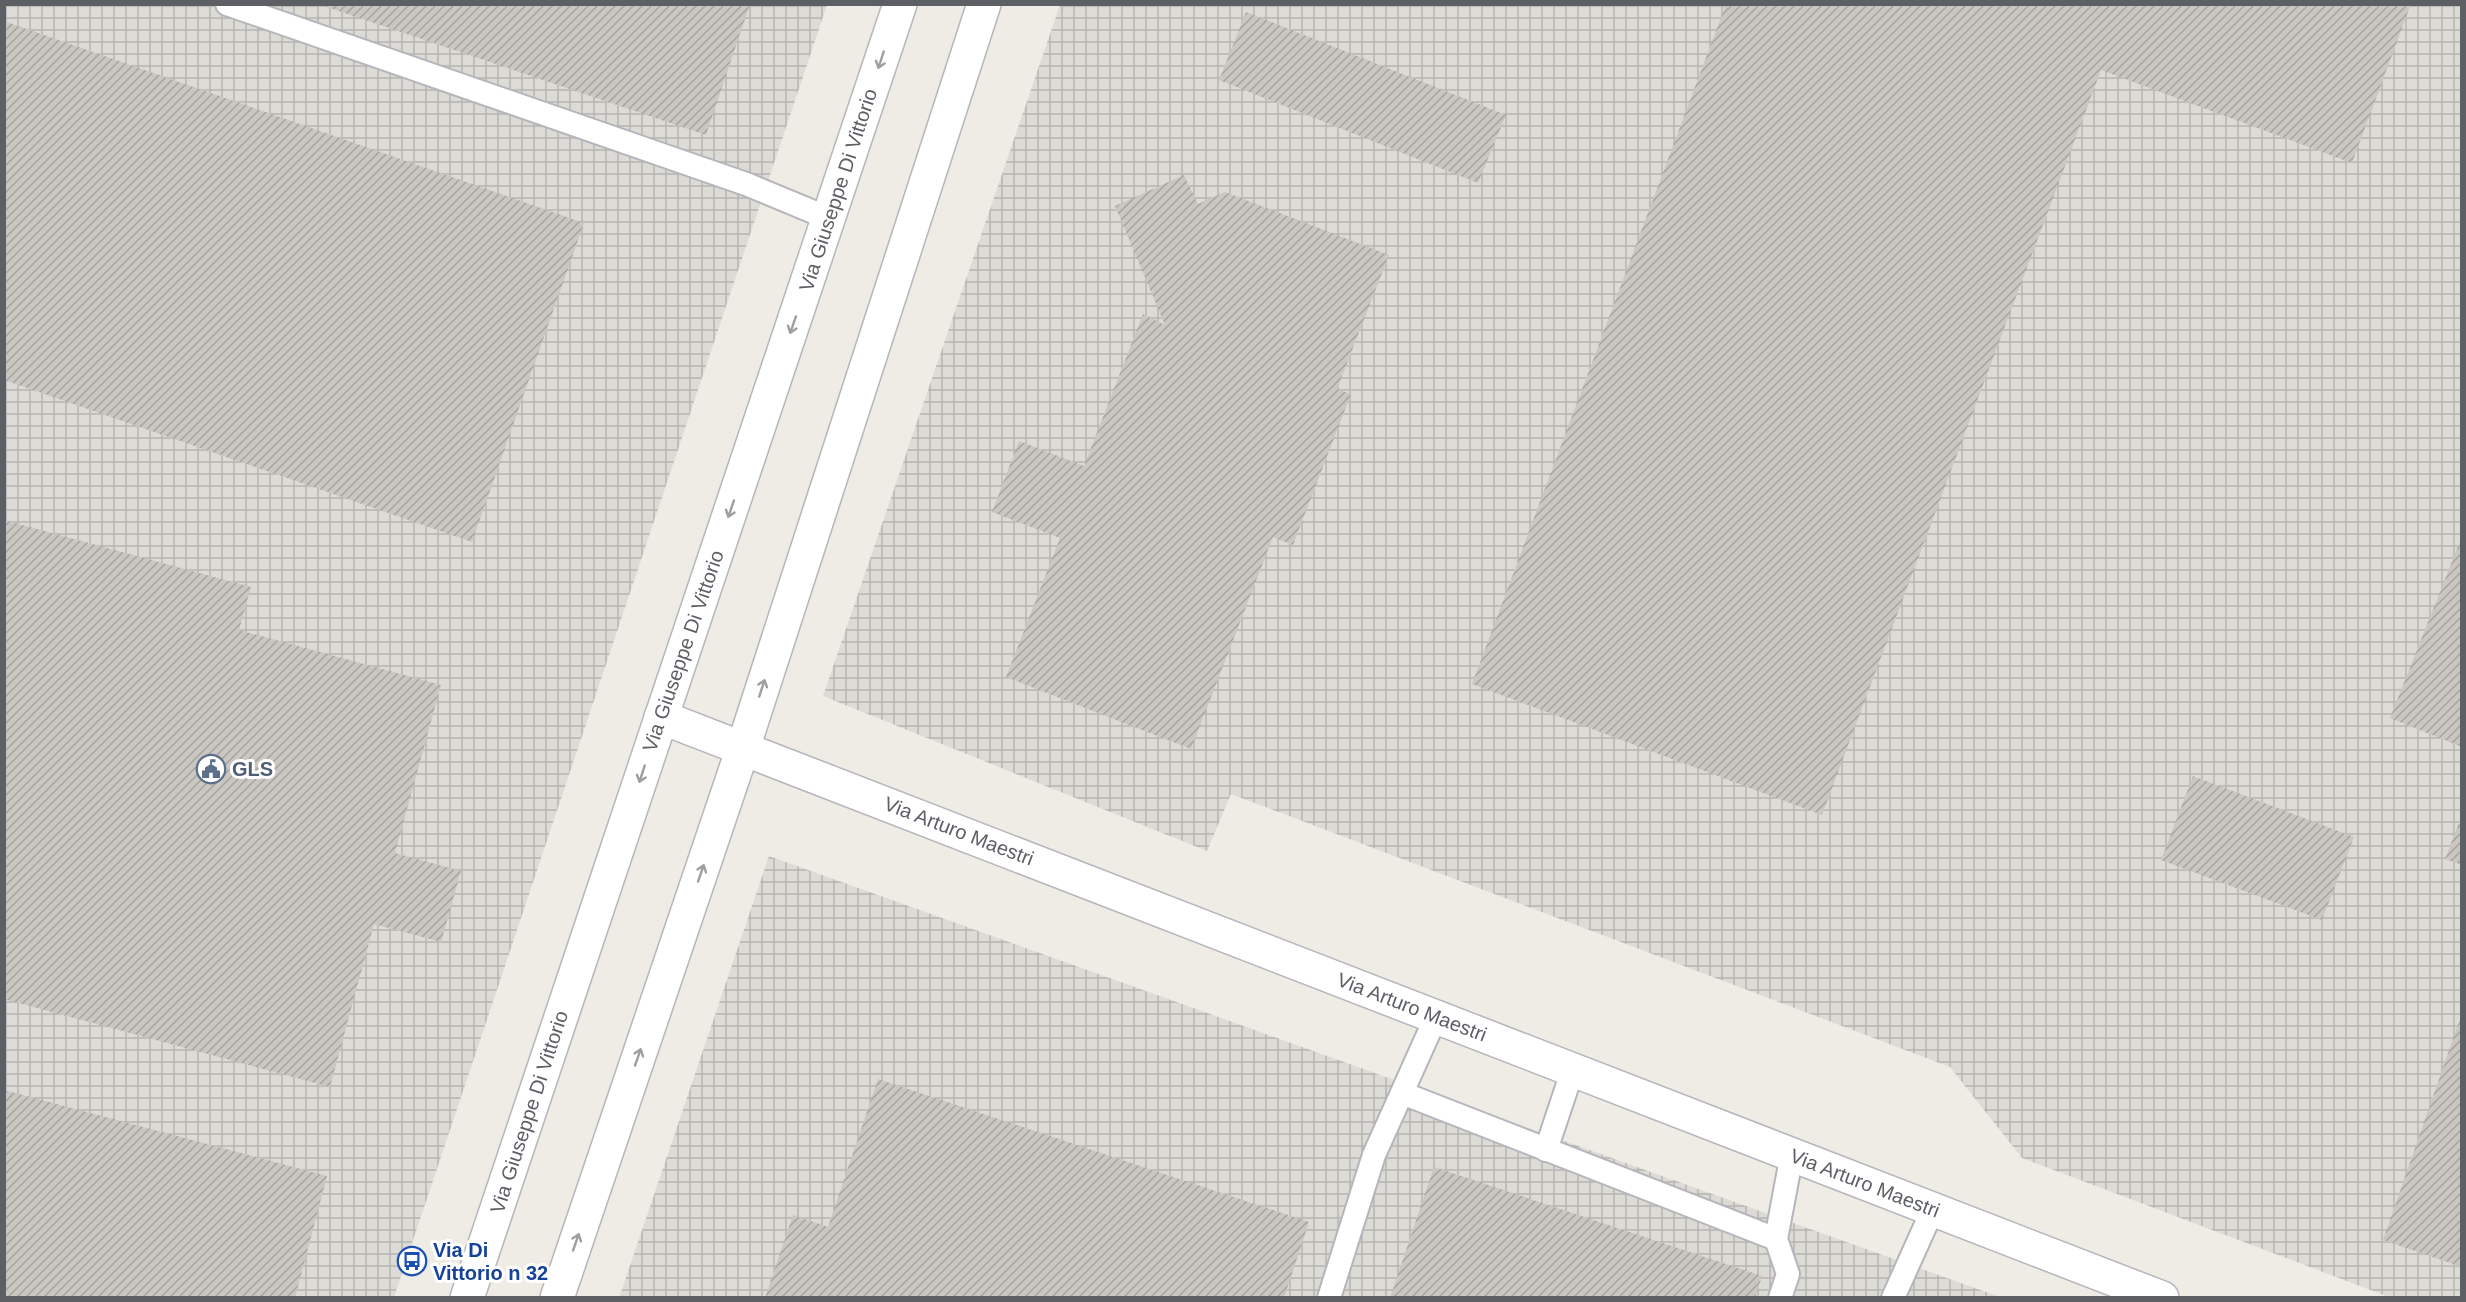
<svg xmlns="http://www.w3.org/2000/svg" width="2466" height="1302" font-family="Helvetica,sans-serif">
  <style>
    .industrial { fill: url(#industrial-grid) }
    .building { fill: url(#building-hatch) }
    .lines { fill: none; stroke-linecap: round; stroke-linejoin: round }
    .lane-casing { stroke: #b4b6bb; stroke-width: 26 }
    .street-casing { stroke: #b4b6bb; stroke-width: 36 }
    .lane { stroke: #fff; stroke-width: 22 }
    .street { stroke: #fff; stroke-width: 33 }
    .oneway { stroke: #9d9fa2 }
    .labels { text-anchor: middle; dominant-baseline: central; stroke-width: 6; stroke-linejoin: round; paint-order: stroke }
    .street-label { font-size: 20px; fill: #5c5f64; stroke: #fff }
    .service-label { font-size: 20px; font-weight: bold; fill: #4e5e75; stroke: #fff; text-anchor: start }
    .transit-label { font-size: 20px; font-weight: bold; fill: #164399; stroke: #fff; text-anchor: start }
  </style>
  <defs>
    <pattern id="industrial-grid" width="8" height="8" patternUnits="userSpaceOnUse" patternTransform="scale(1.5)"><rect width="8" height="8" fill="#dddbd6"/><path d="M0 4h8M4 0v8" fill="none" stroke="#b6b5b1"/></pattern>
    <pattern id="building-hatch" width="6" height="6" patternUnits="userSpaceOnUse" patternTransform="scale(1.5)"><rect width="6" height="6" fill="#cac6c1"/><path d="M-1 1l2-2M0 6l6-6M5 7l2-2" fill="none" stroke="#a7a4a0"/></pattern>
  </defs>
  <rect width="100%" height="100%" fill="#eeece4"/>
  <g class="industrial">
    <path d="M5,5H827L394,1297L5,1298Z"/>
    <path d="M1060,5H2461V1297H2389L2022,1158L1950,1067L1231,794L1207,851L823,696Z"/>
    <path d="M769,856L2000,1297L619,1298Z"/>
  </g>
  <g class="building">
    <path d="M318,4H750L706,135Z"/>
    <path d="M1726,4H2411L2352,163L2101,70L1822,815L1472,684Z"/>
    <path d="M1246,12L1506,115L1478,183L1219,80Z"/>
    <path d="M4,21L584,223L472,542L4,380Z"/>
    <path d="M1184,175L1198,204L1225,192L1389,255L1337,389L1351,394L1293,545L1273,537L1191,749L1006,677L1060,538L992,512L1019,441L1084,466L1143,314L1165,325L1115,206Z"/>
    <path d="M4,520L251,587L239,630L441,685L395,853L461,871L441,942L374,924L330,1087L4,999Z"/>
    <path d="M2461,539H2462V747L2390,718Z"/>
    <path d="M2193,776L2354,837L2322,920L2161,860Z"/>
    <path d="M2461,818H2462V865L2445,859Z"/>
    <path d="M2461,1016H2462V1267L2383,1240Z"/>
    <path d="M878,1079L1309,1222L1284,1298H765L793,1215L828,1227Z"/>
    <path d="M4,1090L327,1176L295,1298H4Z"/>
    <path d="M1434,1167L1762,1276L1755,1298H1390Z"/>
  </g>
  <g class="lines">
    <g class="lane-casing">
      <g id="lane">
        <path d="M227,4L746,184L828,218"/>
        <path d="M1402,1093L1776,1239"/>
        <path d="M1546,1150L1573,1069"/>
        <path d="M1329,1298L1374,1155L1436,1017"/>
        <path d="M1780,1298L1788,1274L1776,1239L1792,1154"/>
        <path d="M1893,1298L1933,1209"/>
      </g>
    </g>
    <g class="street-casing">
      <g id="street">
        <path d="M661,717L2162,1298"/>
        <path d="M467,1298L900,4"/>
        <path d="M557,1298L743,748L984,4"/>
      </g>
    </g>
    <use href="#lane" class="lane"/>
    <use href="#street" class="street"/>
  </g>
  <defs><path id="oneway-shaft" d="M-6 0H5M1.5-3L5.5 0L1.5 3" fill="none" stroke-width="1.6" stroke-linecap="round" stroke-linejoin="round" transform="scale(1.5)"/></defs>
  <g class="oneway">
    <use href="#oneway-shaft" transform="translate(881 60) rotate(108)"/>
    <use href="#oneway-shaft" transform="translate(793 325) rotate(109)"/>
    <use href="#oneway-shaft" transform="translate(731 509) rotate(109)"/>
    <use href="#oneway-shaft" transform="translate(762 688) rotate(-72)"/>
    <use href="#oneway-shaft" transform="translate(642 774) rotate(108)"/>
    <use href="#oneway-shaft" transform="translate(701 873) rotate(-71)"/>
    <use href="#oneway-shaft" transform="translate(638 1057) rotate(-71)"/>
    <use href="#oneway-shaft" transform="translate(576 1242) rotate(-71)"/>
  </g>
  <defs>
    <g id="civic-ring" transform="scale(1.5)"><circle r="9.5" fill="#fff" stroke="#5c6f8a" stroke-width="1.5"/><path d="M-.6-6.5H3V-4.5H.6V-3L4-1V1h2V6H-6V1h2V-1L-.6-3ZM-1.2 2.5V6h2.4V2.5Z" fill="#5c6f8a"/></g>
    <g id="bus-ring" transform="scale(1.5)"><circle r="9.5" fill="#fff" stroke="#1a4fb4" stroke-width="1.5"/><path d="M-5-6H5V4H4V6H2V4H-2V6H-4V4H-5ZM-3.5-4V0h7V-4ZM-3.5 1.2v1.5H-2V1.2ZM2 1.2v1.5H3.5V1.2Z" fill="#1a4fb4"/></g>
  </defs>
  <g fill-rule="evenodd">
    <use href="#civic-ring" x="211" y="769"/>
    <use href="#bus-ring" x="412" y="1261"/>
  </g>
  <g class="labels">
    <g class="street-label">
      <text transform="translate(838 190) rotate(-72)">Via Giuseppe Di Vittorio</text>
      <text transform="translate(683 651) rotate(-71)">Via Giuseppe Di Vittorio</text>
      <text transform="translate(959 831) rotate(21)">Via Arturo Maestri</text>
      <text transform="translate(1412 1007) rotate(21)">Via Arturo Maestri</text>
      <text transform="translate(529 1112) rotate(-72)">Via Giuseppe Di Vittorio</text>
      <text transform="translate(1865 1183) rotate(21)">Via Arturo Maestri</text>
    </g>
    <g class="service-label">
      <text x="232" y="769">GLS</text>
    </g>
    <g class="transit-label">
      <text x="433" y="1250">Via Di<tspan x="433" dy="23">Vittorio n 32</tspan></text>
    </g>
  </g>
  <rect width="2466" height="1302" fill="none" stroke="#5c5f64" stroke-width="12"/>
</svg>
